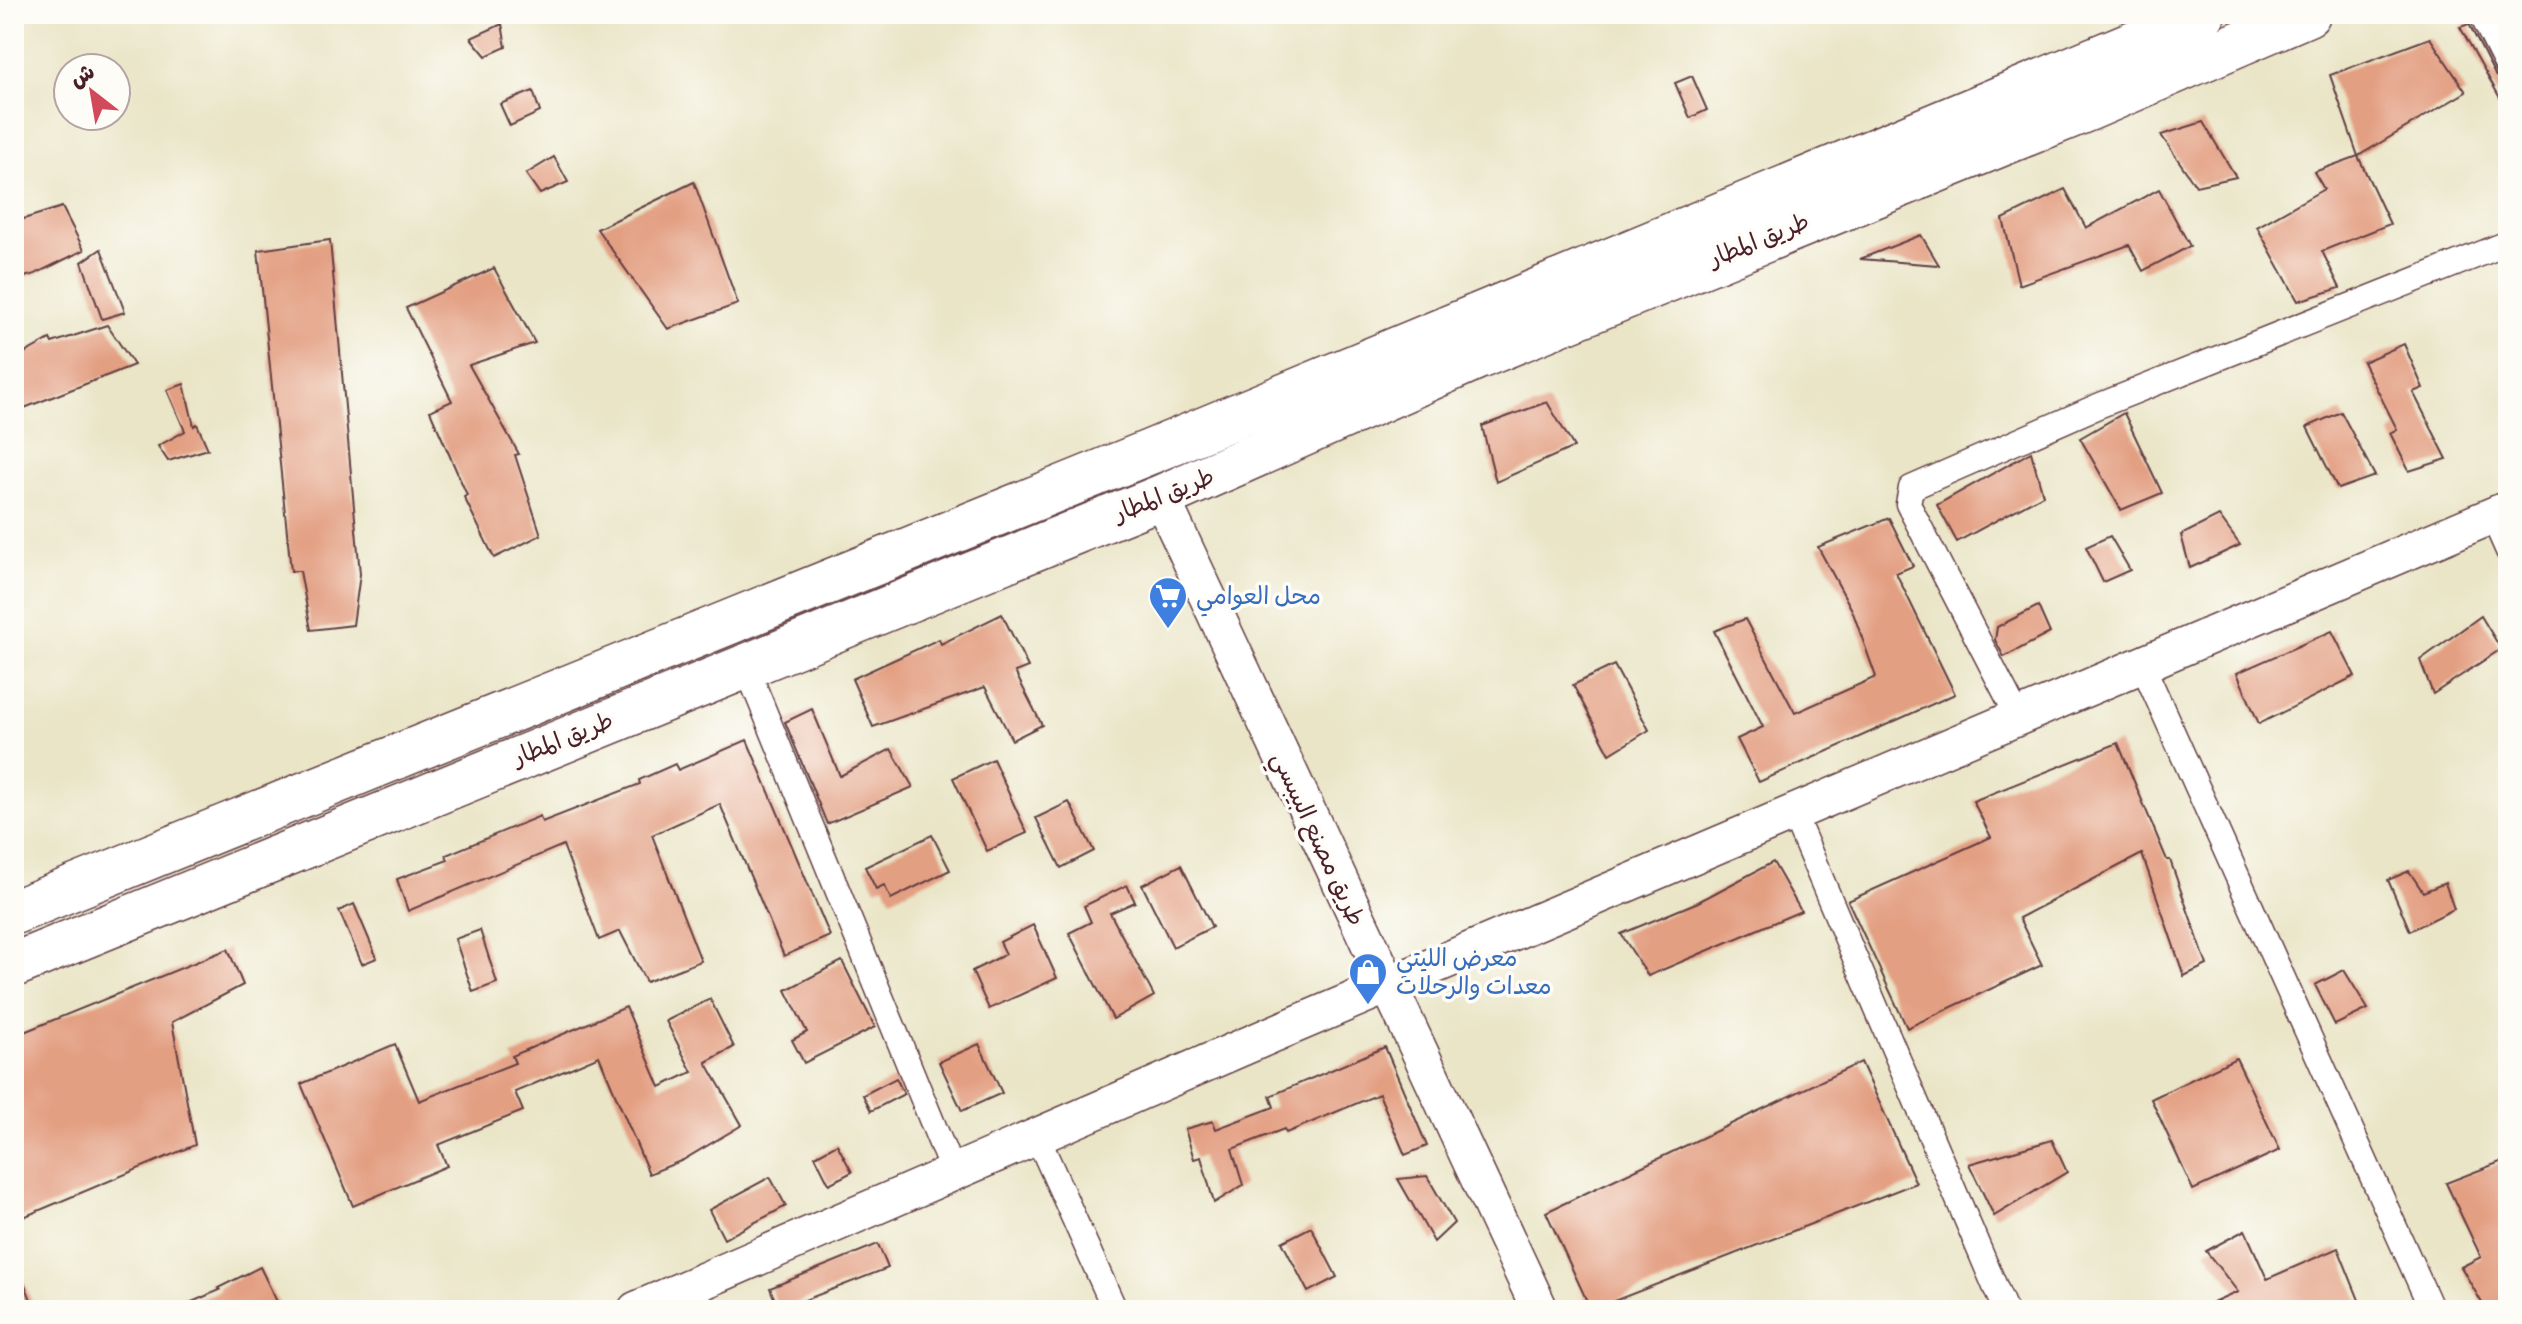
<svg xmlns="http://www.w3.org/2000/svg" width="2522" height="1324" font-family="Pangolin,'Playpen Sans Arabic',sans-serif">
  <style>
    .building { fill: #e39f82 }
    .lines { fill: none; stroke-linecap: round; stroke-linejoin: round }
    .street-casing { stroke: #623d42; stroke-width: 27 }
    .secondary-casing { stroke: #623d42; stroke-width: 39 }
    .highway-casing { stroke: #623d42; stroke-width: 47 }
    .street { stroke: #fff; stroke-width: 24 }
    .secondary { stroke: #fff; stroke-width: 36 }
    .highway { stroke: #fff; stroke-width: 44 }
    .labels { text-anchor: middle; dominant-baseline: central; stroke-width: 7; stroke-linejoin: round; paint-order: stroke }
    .street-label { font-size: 24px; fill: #4a1f2b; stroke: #fdfcf7 }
    .shop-label { font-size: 24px; fill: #366cbe; stroke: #fdfcf7; text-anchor: start }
  </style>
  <rect width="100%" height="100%" fill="#fdfcf7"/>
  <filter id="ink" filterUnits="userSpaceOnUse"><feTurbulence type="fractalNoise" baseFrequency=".0125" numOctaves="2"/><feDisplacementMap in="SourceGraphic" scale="16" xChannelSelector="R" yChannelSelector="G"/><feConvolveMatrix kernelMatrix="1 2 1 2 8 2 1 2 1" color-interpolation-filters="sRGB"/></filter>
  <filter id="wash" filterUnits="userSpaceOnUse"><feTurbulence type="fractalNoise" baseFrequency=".006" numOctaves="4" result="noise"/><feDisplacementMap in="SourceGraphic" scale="32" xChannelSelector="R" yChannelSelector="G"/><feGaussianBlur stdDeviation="1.8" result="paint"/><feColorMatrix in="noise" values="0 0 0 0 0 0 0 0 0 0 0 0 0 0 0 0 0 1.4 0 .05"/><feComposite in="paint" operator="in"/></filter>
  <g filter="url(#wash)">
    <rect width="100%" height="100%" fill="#eae5c7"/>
    <g id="blocks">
      <g class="building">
        <path d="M502,24L506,47L486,56L471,38Z"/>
        <path d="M2469,24L2495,75L2508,83V112L2460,27Z"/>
        <path d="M2430,38L2466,92L2358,156L2330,75Z"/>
        <path d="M1692,76L1707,110L1690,118L1675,83Z"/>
        <path d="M533,91L540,112L510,126L500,104Z"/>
        <path d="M2203,122L2236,177L2196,186L2161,135Z"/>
        <path d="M2358,156L2390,224L2322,251L2340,288L2298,301L2257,227L2324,189L2314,172Z"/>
        <path d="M554,157L568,182L540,194L526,174Z"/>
        <path d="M694,182L738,304L668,329L597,229Z"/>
        <path d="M2065,189L2086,228L2159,189L2190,246L2143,271L2129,245L2019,285L2003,219Z"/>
        <path d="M62,207L84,250L35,274L14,280V222Z"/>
        <path d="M1921,235L1939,265L1860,259Z"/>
        <path d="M330,240L360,574L353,625L311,630L300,571H291L258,250Z"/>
        <path d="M101,249L125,312L102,319L82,262Z"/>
        <path d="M494,268L535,343L469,365L519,454L515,455L541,535L494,558L464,497L467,495L430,411L452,401L406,308Z"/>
        <path d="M107,325L134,365L14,412V359L50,339L52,343Z"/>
        <path d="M2404,344L2423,388L2413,392L2447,459L2409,471L2390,433L2397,429L2363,362Z"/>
        <path d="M184,384L194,426L197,424L208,449L168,461L158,446L185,431L167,390Z"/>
        <path d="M1547,402L1574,447L1496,482L1482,426Z"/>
        <path d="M2341,412L2375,476L2338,489L2307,427Z"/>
        <path d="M2124,413L2162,493L2121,510L2080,438Z"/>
        <path d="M2031,452L2043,495L1957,542L1937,505Z"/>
        <path d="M2219,516L2240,545L2190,568L2181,535Z"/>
        <path d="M1889,518L1913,566L1896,573L1955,694L1759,782L1737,739L1763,727L1714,631L1745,619L1795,713L1876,677L1852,610L1818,547Z"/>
        <path d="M2110,536L2130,570L2103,582L2086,547Z"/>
        <path d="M2038,606L2050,633L2004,657L1995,640L1997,627Z"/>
        <path d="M1002,614L1028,667L1015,672L1042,725L1012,740L985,687L873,727L852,679L939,639L941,644Z"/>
        <path d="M2481,616L2501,649L2433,694L2420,660Z"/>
        <path d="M2332,631L2355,676L2259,724L2237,673Z"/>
        <path d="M1614,665L1649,730L1610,754L1573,685Z"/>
        <path d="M812,709L840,776L891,749L913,787L827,824L785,722Z"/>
        <path d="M747,740L830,936L784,956L720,804L652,835L701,961L646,982L620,931L599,940L563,845L408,911L397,879L448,860L446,855L540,816L542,822L640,784L639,780L675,764L678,770Z"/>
        <path d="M2118,743L2167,860H2170L2207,965L2184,976L2142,854L2019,918L2042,965L1907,1028L1848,901L1991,837L1973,801Z"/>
        <path d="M993,759L1027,833L987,851L953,778Z"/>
        <path d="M1069,802L1094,851L1061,868L1036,818Z"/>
        <path d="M932,835L950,870L891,899L884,885L876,889L865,867Z"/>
        <path d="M1773,862L1801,911L1648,976L1621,934L1698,902Z"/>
        <path d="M1181,865L1212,927L1173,947L1142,885Z"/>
        <path d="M2409,871L2423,892L2445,883L2454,909L2410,931L2388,880Z"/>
        <path d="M1127,885L1135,902L1110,913L1154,996L1113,1019L1069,933L1091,922L1084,906Z"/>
        <path d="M354,904L377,958L362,964L339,911Z"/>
        <path d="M1033,925L1057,978L989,1009L972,971L1006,954L1000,942Z"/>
        <path d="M480,930L497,983L473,992L455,939Z"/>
        <path d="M228,949L243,985L172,1022L195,1145L14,1221V1036Z"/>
        <path d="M842,961L875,1027L804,1063L792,1040L807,1032L786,990Z"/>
        <path d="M2344,970L2368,1009L2335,1025L2315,985Z"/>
        <path d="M710,999L734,1047L706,1062L742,1125L683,1160L649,1174L599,1056L515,1092L523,1111L438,1145L447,1166L353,1206L301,1084L395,1044L419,1101L515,1063L512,1056L626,1007L660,1087L692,1072L666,1021Z"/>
        <path d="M979,1044L1002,1093L962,1111L939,1062Z"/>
        <path d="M1385,1047L1427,1146L1405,1155L1379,1094L1286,1133L1284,1129L1232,1149L1243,1185L1214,1203L1201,1157L1194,1159L1185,1129L1213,1121L1216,1129L1274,1107L1270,1096Z"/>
        <path d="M2236,1058L2280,1150L2193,1190L2151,1099Z"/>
        <path d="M1861,1062L1916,1183L1591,1310L1546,1212Z"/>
        <path d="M896,1078L904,1094L871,1111L863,1095Z"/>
        <path d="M2052,1140L2067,1172L1994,1216L1969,1164Z"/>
        <path d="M837,1144L852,1172L829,1184L815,1156Z"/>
        <path d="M2508,1159V1300L2486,1310L2461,1267L2481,1257L2446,1183Z"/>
        <path d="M1427,1176L1454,1223L1434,1242L1398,1179Z"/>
        <path d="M770,1177L786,1206L724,1239L709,1210Z"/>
        <path d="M1311,1227L1337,1277L1308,1292L1282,1242Z"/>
        <path d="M2245,1230L2267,1279L2338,1248L2363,1310H2197L2238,1292L2206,1251Z"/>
        <path d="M878,1244L888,1268L779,1310L770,1288Z"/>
        <path d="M14,1259H15L35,1310H14Z"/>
        <path d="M260,1267L281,1310H173L220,1290L218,1288Z"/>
      </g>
    </g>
  </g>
  <g filter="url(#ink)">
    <use href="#blocks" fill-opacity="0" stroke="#623d42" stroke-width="2"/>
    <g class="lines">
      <g class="street-casing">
        <g id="street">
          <path d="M2481,14L2508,68"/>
          <path d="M2492,515L2508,551"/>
          <path d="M745,664L953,1173"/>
          <path d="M2142,664L2432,1310"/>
          <path d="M2019,719L1908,504L1911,488L2098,406L2508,243"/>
          <path d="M1794,815L2005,1310"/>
          <path d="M1037,1136L1115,1310"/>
          <path d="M689,1287L699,1310"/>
        </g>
      </g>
      <g class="secondary-casing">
        <g id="secondary">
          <path d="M1161,497L1540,1310"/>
          <path d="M636,1310L1271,1035L2508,509"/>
        </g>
      </g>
      <g class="highway-casing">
        <g id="highway">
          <path d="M14,912L1152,451L2203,14"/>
          <path d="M14,965L1161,497L1478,357L2090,108L2308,14"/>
        </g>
      </g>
      <use href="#street" class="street"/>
      <use href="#secondary" class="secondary"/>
      <use href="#highway" class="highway"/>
    </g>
  </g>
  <defs>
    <g id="supermarket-pin" transform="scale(2)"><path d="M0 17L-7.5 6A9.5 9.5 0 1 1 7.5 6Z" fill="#3f7fe0" stroke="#fdfcf7"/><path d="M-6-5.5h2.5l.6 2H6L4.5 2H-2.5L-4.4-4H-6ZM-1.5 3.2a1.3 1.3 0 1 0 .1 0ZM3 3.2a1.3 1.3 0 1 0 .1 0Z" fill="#fff"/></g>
    <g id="shop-pin" transform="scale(2)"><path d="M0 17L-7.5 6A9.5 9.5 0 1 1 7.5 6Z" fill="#3f7fe0" stroke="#fdfcf7"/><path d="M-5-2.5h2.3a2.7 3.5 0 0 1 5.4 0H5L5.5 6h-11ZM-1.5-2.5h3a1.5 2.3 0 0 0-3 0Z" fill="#fff"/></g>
  </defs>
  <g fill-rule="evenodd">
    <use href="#supermarket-pin" x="1168" y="596"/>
    <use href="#shop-pin" x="1368" y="972"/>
  </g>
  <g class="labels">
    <g class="street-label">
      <text transform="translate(1759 240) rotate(-22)">طريق المطار</text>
      <text transform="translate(1164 495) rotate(-22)">طريق المطار</text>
      <text transform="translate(563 739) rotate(-22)">طريق المطار</text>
      <text transform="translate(1318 839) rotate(65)">طريق مصنع البيبسي</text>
    </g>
    <g class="shop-label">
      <text x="1196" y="596">محل العوامي</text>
      <text x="1396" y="958">معرض الليتي<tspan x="1396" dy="28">معدات والرحلات</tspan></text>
    </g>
  </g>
  <rect width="2522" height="1324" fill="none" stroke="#fdfcf7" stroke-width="48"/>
  <g transform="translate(92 92) rotate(329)"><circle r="38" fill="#fdfcf7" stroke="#b5a4a5" stroke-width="2"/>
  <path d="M0-6L14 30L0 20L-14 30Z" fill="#d1495b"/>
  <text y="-12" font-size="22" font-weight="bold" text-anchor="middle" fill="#4a1f2b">ش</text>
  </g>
</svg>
